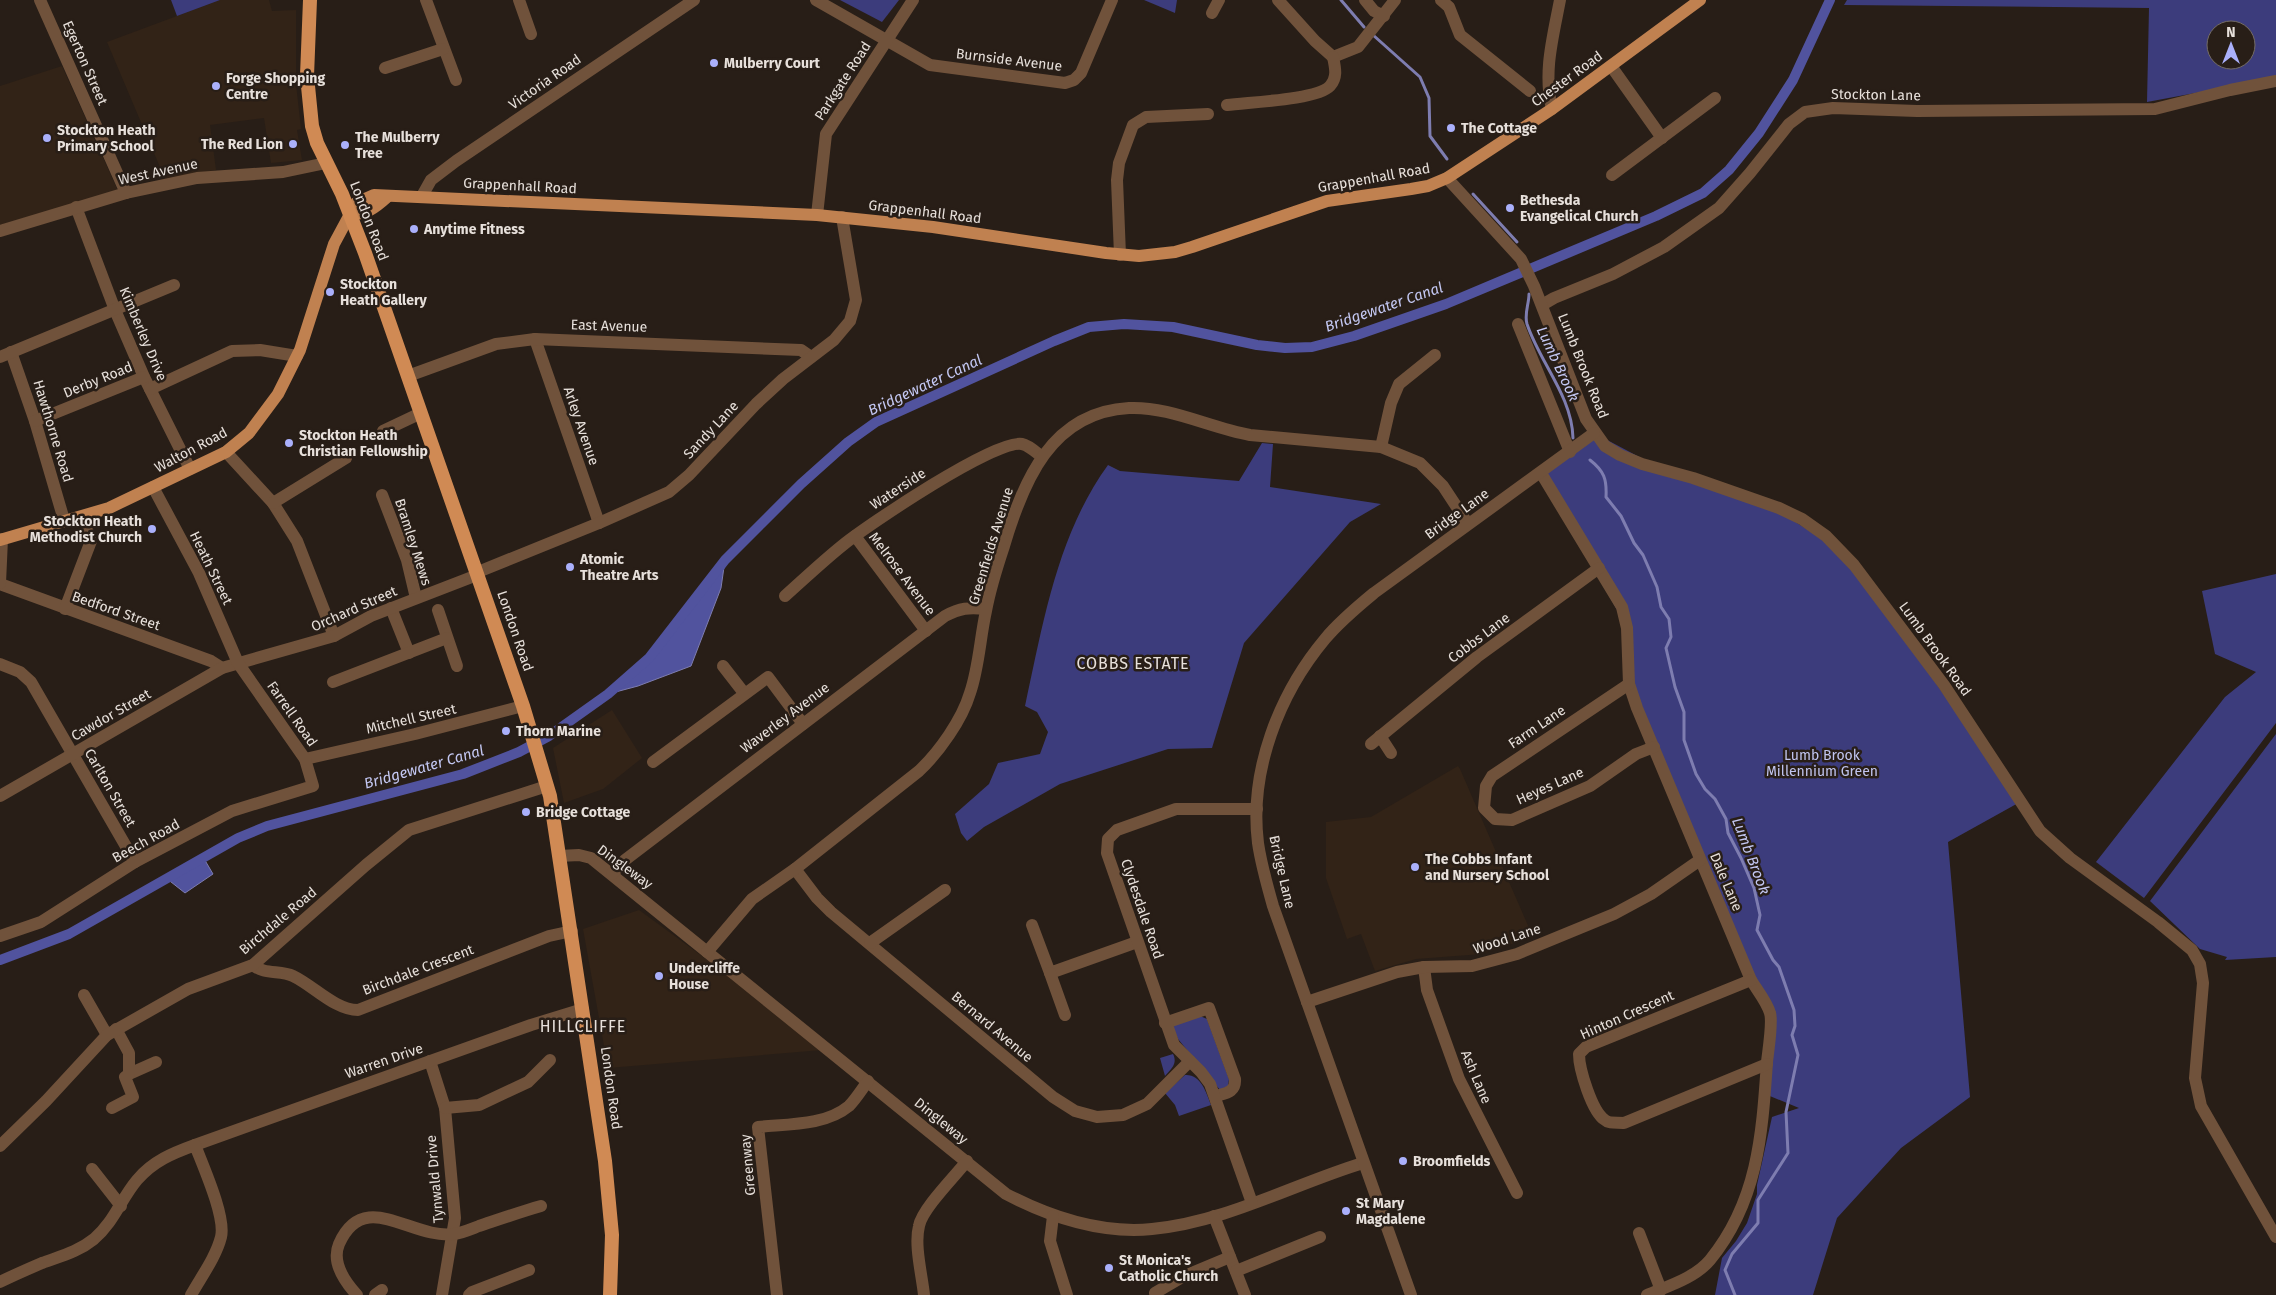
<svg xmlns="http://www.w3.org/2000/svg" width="2276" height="1295" font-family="'Fira Sans',sans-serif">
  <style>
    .built { fill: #322317 }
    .green { fill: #3c3c7c; fill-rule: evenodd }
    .water { fill: #51539e; stroke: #7e7db0 }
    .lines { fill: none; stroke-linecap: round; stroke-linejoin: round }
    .stream { stroke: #7e7db0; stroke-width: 3 }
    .canal { stroke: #51539e; stroke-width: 10 }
    .minor { stroke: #70523b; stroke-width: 12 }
    .tertiary { stroke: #70523b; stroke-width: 12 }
    .primary { stroke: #c08150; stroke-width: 12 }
    .trunk { stroke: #d08a54; stroke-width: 14 }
    .poi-dot { fill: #aab0fb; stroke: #281e17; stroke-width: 2 }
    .labels { text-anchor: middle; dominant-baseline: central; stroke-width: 5; stroke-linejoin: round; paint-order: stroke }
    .street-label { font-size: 14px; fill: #e7e0db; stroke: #281e17 }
    .poi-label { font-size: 14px; font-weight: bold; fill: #e7e0db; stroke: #281e17; text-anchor: start }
    .park-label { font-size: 14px; fill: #c1c5f0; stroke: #281e17 }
    .water-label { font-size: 15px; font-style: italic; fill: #c3c7f2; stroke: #281e17 }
    .quarter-label { font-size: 16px; letter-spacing: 1px; fill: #e7e0db; stroke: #281e17 }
  </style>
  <rect width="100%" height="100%" fill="#281e17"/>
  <g class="built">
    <path d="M220,0H269L272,11L296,10V84L301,129L297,130L302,160L271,163L264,118L210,125L216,170L165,179L107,42Z"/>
    <path d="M62,66L118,191L0,225V86Z"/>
    <path d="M612,710L642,758L603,789L564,803L553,748Z"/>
    <path d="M1458,766L1460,769L1533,937L1482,954L1416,959L1375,971L1361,934L1347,939L1326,878V822L1371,817Z"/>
    <path d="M639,910L772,1007L822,1050L608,1068L583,929Z"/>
  </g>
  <g class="green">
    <path d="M171,0H220L177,16Z"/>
    <path d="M840,0H899L882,22Z"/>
    <path d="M1144,0H1177L1175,13Z"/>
    <path d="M1847,0H2276V78L2147,102L2149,8L1844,5ZM2216,30H2246V60H2216Z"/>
    <path d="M1594,433L1660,468L1767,504L1843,552L2020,802L1948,842L1970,1097L1901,1148L1837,1218L1813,1295H1715L1722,1258L1736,1241L1747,1223L1757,1194V1185L1772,1117L1799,1108L1765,1094L1771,1014L1637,708L1627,628L1541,473Z"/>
    <path d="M1262,443L1273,444L1270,487L1381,504L1350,522L1244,643L1212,748L1168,749L1060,784L984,827L967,841L961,833L955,814L989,784L998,763L1040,754L1048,732L1037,712L1025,706C1043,624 1057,535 1108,465L1120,471L1239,481Z"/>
    <path d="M2276,574V723L2144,898L2096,862L2225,697L2256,672L2215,654L2202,591Z"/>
    <path d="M2276,734V957L2225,960L2227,957L2200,949L2150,901Z"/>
    <path d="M1200,1016L1207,1019L1229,1079L1228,1086L1220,1090L1178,1039L1173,1029L1174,1025Z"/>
    <path d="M1173,1054C1178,1064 1171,1069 1165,1076L1160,1058Z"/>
    <path d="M1185,1075C1201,1074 1206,1092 1211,1105L1179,1116L1175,1105L1165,1093Z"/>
  </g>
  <g class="water">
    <path d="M725,560L721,588L691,666L638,686L608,694L649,658Z"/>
    <path d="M203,857L213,874L185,893L166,878Z"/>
  </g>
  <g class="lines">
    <g class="stream">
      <path d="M1341,0L1364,27"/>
      <path d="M1373,35L1420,77L1429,98L1430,136L1447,159"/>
      <path d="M1473,194L1517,242"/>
      <path d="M1529,294C1529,304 1524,314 1527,324C1540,363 1572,396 1573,438"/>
      <path d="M1590,460C1604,471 1607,479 1606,497L1621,516L1634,543L1643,555L1657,587L1661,607L1669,619L1671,637L1666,648L1675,687L1684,712V740L1696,774L1705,789L1715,799L1726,819L1728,833L1741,858L1754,888L1760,915L1757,930L1773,960L1779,967L1794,1010L1795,1026L1792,1035L1798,1055L1786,1112L1788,1153L1758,1200V1223L1732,1254L1725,1270L1735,1295"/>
    </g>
    <path class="canal" d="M0,960L69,934L238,838L267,826L463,774L519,752L549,736L608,694L649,658L725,560L801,484L848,442L876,422L1054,341L1089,327L1124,324L1173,327L1257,345L1285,348L1312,347L1354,336L1446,304L1656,216L1703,193L1729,170L1759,133L1793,80L1830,0"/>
    <g class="minor">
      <path d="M40,0L126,193"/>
      <path d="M426,0L456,80"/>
      <path d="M519,0L531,34"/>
      <path d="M816,0L930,65L1065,83L1074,80L1081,73L1112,0"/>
      <path d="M1278,0L1315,41L1333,57"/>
      <path d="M1365,0L1374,11L1384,16"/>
      <path d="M1441,0L1449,7L1460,35L1530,91"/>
      <path d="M1212,13L1219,0"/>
      <path d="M1333,57L1358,47L1395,0"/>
      <path d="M1611,66L1662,138"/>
      <path d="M385,68L443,49"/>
      <path d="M1227,105C1249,102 1317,100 1330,86C1338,77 1335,67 1333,57"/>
      <path d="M1612,175L1715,98"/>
      <path d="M422,196L431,180L456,161L694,0"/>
      <path d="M76,207L115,310L144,377L190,469"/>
      <path d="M817,215L826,134L913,0"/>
      <path d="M0,231L126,193L197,178L283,172L326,163"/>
      <path d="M1120,255L1117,180L1119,163L1133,125L1146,117L1208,114"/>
      <path d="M1542,305L1554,298L1613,274L1664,247L1719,208L1750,173L1789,124L1805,112L1833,108L1917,111L2155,109L2230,90L2276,81"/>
      <path d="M1518,324L1570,452"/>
      <path d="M535,339L599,523"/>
      <path d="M11,352L35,421L64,520"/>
      <path d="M0,357L174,285"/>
      <path d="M408,376L496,344L535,339L801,350L811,357"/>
      <path d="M150,389L232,351L260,350L297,356"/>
      <path d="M35,421L144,377"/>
      <path d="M383,431L421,413"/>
      <path d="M1381,447L1391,403L1399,384L1435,355"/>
      <path d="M226,452L273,503L297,541L334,636"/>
      <path d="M1541,473L1622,607L1627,628L1629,684L1637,708L1751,980C1757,990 1767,1002 1770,1013C1773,1022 1768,1052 1767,1062C1762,1135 1758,1201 1710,1260C1695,1278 1668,1286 1647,1295"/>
      <path d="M382,495L407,560L416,598"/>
      <path d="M273,503L346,458"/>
      <path d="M855,536L926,631"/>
      <path d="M0,584L211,661L222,668"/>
      <path d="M785,596C804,579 823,561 843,545C868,525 995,439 1022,444C1028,445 1036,452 1041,456"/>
      <path d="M391,608L409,653"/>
      <path d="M65,609L91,541L87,530"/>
      <path d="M438,610L457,666"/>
      <path d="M0,664L20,672L31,682L135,862"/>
      <path d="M723,666L744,693"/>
      <path d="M333,682L447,638"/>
      <path d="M1629,684L1492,776L1486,786L1484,808L1495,819L1512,820L1590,786L1636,754L1654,747"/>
      <path d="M1380,736L1391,753"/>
      <path d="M1371,744L1477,657L1599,568"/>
      <path d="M305,759L415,734L523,706"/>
      <path d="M653,762L768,677L803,724"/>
      <path d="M0,796L222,668L334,636L371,616L472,577L478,572"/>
      <path d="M559,856L579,855L591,858L1006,1194C1050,1217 1101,1234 1152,1229C1226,1222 1294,1184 1363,1163"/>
      <path d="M795,869L817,898L831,912L1053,1097L1075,1111L1097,1117L1123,1115L1147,1104L1190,1061"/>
      <path d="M612,874L625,860L945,616C960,608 969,607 986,609"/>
      <path d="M1032,925L1050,973L1137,942"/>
      <path d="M0,936L41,922L135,862L232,811L313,786L305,759L238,663L199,573L153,487"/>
      <path d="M870,943L945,890"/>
      <path d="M707,952L752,899L795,869L919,771C939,752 962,720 970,693C979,667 980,638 986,611C990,589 997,567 1004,546C1023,482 1051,412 1129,408C1168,406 1211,428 1250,435L1381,447L1420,463L1443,486L1468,524"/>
      <path d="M253,965C264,975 280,970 293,976C314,986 335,1010 358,1010L549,936L572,931"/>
      <path d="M1424,967L1427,990L1459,1079L1517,1193"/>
      <path d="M1050,973L1065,1015"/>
      <path d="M1751,980L1586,1047L1579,1054C1579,1069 1592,1112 1605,1120C1609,1124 1618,1122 1624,1123L1767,1064"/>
      <path d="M84,995L107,1035"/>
      <path d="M1307,1002L1397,972L1424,967L1472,966L1517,954L1614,914L1651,894L1700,860"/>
      <path d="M1165,1023L1209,1008L1235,1079C1236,1092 1226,1093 1216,1096"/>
      <path d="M430,1061L445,1108L455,1218L442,1295"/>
      <path d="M129,1074L156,1062"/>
      <path d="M112,1108L133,1097L125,1077L129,1074V1053L116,1029"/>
      <path d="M445,1108L479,1105L528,1082L550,1060"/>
      <path d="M195,1145L531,1025L583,1009"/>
      <path d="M0,1146L46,1101L107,1035L188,989L253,965L366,865L409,830L547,786"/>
      <path d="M92,1169L121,1206"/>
      <path d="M1252,1203L1210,1084L1201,1072L1174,1045L1107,853L1108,839L1117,830L1176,809H1257"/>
      <path d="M1053,1216L1050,1241L1067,1295"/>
      <path d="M1214,1216L1245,1295"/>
      <path d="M1639,1233L1661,1290"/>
      <path d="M1236,1271L1320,1237"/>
      <path d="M0,1282C14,1275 28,1269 42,1263C61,1256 78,1252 94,1239C114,1222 121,1199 137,1180C153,1161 173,1153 195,1145C203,1166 226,1217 221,1237C216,1257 201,1277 191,1295"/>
      <path d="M1155,1293L1182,1277L1230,1257"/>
      <path d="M357,1295C345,1282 331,1263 339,1244C364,1187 412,1240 454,1234C462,1233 471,1229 479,1226C500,1219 520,1212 541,1206"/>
      <path d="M375,1295L382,1290"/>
      <path d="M469,1295L472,1292L529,1270"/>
      <path d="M777,1295L758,1127C787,1124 825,1126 849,1106C856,1099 862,1089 868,1081"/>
      <path d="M924,1295C922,1275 914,1245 919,1226C922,1209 955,1176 967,1161"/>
    </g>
    <g class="tertiary">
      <path d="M1552,109C1543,72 1553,37 1560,0"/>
      <path d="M1447,178L1521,259L1534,286L1586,419L1605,446L1620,455L1642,464L1693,478L1779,508L1802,519L1826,536L1854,565L1944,685L2040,831L2070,858L2158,922L2192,950L2200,964L2203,983L2195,1078L2201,1106L2276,1237"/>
      <path d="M478,572L599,523L669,492L689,475L756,404L783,379L834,340L850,321L856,300L842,217"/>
      <path d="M0,583L2,539"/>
      <path d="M1411,1295L1273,906C1267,885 1261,864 1258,843C1249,771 1279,694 1325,639C1339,622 1357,607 1374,593L1594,433"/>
    </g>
    <g class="primary">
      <path d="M350,214C366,215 376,207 387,197"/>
      <path d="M0,540L109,508L226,452L249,433L278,394L300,350L334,244L356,203L374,195L817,215L933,227L1106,253L1139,256L1175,252L1192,247L1327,201L1411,189L1428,186L1447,178L1552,109L1700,0"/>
    </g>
    <path class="trunk" d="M310,0L307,76L312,126L317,143L342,194L365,253L523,706L550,796L605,1161L612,1235L610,1295"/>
  </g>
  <g class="poi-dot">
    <circle cx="714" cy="63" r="5"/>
    <circle cx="216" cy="86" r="5"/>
    <circle cx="1451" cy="128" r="5"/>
    <circle cx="47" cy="138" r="5"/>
    <circle cx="293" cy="144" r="5"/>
    <circle cx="345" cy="145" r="5"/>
    <circle cx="1510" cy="208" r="5"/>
    <circle cx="414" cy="229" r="5"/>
    <circle cx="330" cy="292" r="5"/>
    <circle cx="289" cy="443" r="5"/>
    <circle cx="152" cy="529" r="5"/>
    <circle cx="570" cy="567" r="5"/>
    <circle cx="506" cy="731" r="5"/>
    <circle cx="526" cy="812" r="5"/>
    <circle cx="1415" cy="867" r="5"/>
    <circle cx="659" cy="976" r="5"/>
    <circle cx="1403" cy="1161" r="5"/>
    <circle cx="1346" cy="1211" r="5"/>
    <circle cx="1109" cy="1268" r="5"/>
  </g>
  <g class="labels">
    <g class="street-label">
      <text transform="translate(1009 60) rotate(7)">Burnside Avenue</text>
      <text transform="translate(85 63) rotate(66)">Egerton Street</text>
      <text transform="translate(1567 79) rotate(-36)">Chester Road</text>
      <text transform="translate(843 81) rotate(-57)">Parkgate Road</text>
      <text transform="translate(545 82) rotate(-35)">Victoria Road</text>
      <text transform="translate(1876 95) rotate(1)">Stockton Lane</text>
      <text transform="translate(158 172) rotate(-12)">West Avenue</text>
      <text transform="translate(1374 178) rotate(-10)">Grappenhall Road</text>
      <text transform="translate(520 186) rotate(3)">Grappenhall Road</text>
      <text transform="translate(925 212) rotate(7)">Grappenhall Road</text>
      <text transform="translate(369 221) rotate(69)">London Road</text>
      <text transform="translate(609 326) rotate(2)">East Avenue</text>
      <text transform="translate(143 334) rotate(67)">Kimberley Drive</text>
      <text transform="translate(1583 366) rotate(68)">Lumb Brook Road</text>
      <text transform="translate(98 380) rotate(-22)">Derby Road</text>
      <text transform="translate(581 426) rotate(71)">Arley Avenue</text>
      <text transform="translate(711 430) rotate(-47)">Sandy Lane</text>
      <text transform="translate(53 431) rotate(73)">Hawthorne Road</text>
      <text transform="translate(191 450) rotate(-28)">Walton Road</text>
      <text transform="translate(898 489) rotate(-33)">Waterside</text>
      <text transform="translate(1457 514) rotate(-36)">Bridge Lane</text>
      <text transform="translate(413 542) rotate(72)">Bramley Mews</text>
      <text transform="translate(991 546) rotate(-73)">Greenfields Avenue</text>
      <text transform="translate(211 568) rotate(64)">Heath Street</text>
      <text transform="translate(902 574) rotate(53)">Melrose Avenue</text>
      <text transform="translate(354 609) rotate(-24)">Orchard Street</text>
      <text transform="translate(116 611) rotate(19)">Bedford Street</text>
      <text transform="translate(515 631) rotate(71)">London Road</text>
      <text transform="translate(1479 638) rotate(-37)">Cobbs Lane</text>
      <text transform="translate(1935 649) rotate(54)">Lumb Brook Road</text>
      <text transform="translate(292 714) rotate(55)">Farrell Road</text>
      <text transform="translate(111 715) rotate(-30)">Cawdor Street</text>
      <text transform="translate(785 718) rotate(-37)">Waverley Avenue</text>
      <text transform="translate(411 719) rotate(-13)">Mitchell Street</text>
      <text transform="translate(1537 727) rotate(-34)">Farm Lane</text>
      <text transform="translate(1550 786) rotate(-24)">Heyes Lane</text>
      <text transform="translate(110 788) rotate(60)">Carlton Street</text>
      <text transform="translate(146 841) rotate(-29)">Beech Road</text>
      <text transform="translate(625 867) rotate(36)">Dingleway</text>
      <text transform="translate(1282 872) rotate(77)">Bridge Lane</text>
      <text transform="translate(1726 882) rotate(67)">Dale Lane</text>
      <text transform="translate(1142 909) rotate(71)">Clydesdale Road</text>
      <text transform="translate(278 921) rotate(-40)">Birchdale Road</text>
      <text transform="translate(1507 939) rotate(-18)">Wood Lane</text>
      <text transform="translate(418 970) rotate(-21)">Birchdale Crescent</text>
      <text transform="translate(1627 1015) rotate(-24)">Hinton Crescent</text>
      <text transform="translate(992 1027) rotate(40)">Bernard Avenue</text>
      <text transform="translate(384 1061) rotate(-19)">Warren Drive</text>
      <text transform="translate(1476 1077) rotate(67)">Ash Lane</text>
      <text transform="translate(611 1088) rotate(82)">London Road</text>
      <text transform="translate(941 1121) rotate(39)">Dingleway</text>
      <text transform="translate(748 1165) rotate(-95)">Greenway</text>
      <text transform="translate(435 1179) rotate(-95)">Tynwald Drive</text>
    </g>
    <g class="poi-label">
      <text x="724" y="63">Mulberry Court</text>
      <text x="226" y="78">Forge Shopping<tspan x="226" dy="16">Centre</tspan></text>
      <text x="1461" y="128">The Cottage</text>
      <text x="57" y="130">Stockton Heath<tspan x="57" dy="16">Primary School</tspan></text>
      <text x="355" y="137">The Mulberry<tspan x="355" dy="16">Tree</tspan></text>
      <text x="283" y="144" text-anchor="end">The Red Lion</text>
      <text x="1520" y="200">Bethesda<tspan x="1520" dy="16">Evangelical Church</tspan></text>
      <text x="424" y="229">Anytime Fitness</text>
      <text x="340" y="284">Stockton<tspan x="340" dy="16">Heath Gallery</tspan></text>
      <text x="299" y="435">Stockton Heath<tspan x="299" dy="16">Christian Fellowship</tspan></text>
      <text x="142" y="521" text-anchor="end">Stockton Heath<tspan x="142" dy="16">Methodist Church</tspan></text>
      <text x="580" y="559">Atomic<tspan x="580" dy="16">Theatre Arts</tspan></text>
      <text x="516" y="731">Thorn Marine</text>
      <text x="536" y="812">Bridge Cottage</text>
      <text x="1425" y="859">The Cobbs Infant<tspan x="1425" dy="16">and Nursery School</tspan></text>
      <text x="669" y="968">Undercliffe<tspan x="669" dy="16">House</tspan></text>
      <text x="1413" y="1161">Broomfields</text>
      <text x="1356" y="1203">St Mary<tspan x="1356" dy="16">Magdalene</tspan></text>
      <text x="1119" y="1260">St Monica's<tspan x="1119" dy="16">Catholic Church</tspan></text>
    </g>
    <g class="park-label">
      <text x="1822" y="755">Lumb Brook<tspan x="1822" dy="16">Millennium Green</tspan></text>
    </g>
    <g class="water-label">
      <text transform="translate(1384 307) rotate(-19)">Bridgewater Canal</text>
      <text transform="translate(1558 364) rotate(65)">Lumb Brook</text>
      <text transform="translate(925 385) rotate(-25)">Bridgewater Canal</text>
      <text transform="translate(424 767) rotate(-16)">Bridgewater Canal</text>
      <text transform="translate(1751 856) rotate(69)">Lumb Brook</text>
    </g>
    <g class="quarter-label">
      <text x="1133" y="663">COBBS ESTATE</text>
      <text x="583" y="1026">HILLCLIFFE</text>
    </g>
  </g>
  <g transform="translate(2231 45)"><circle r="24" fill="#281e17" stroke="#746c65"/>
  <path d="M0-4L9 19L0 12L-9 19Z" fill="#aab0fb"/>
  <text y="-8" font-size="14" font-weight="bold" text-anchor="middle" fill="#e7e0db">N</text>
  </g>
</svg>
